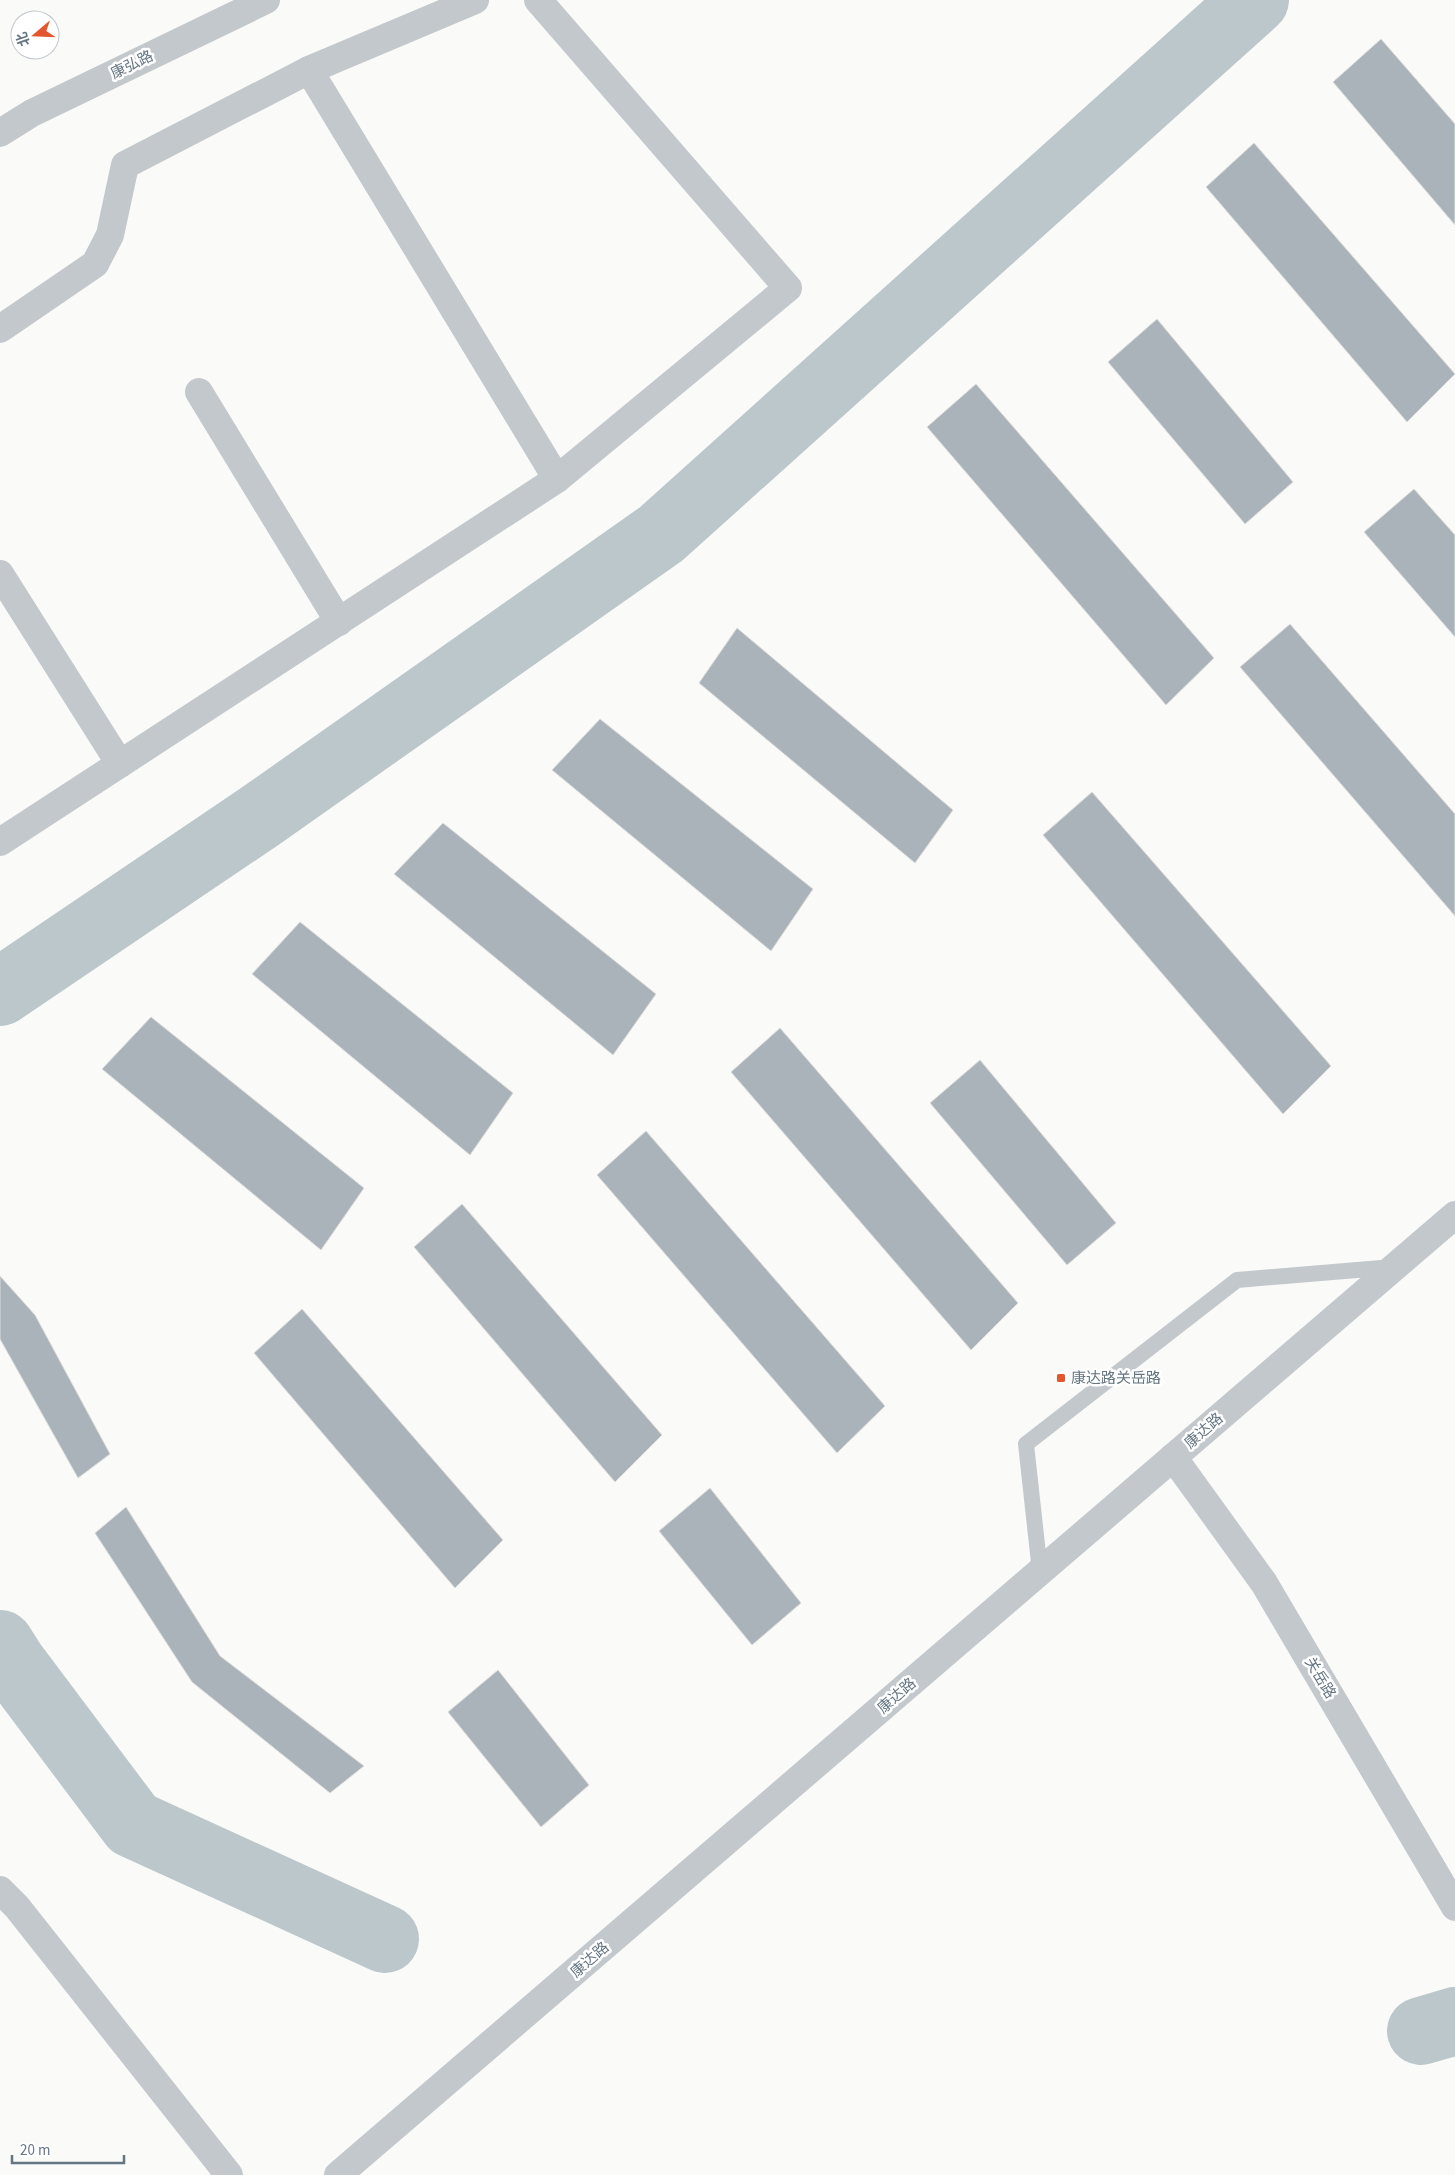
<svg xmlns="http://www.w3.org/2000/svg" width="1455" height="2175" font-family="'Source Sans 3','Noto Sans SC',sans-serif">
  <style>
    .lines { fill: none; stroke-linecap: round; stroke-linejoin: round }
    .river { stroke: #bbc7cb; stroke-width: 68 }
    .building { fill: #aab3b9; stroke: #dcdcda }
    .service { stroke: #c3c8cc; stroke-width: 16 }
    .minor { stroke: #c3c8cc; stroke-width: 28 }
    .tertiary { stroke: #c3c8cc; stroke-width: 28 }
    .poi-dot { fill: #e4572e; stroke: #fff; stroke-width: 2 }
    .labels { text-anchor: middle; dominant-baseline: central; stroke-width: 5; stroke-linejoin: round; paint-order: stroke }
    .street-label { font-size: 15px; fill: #657683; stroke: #fff }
    .poi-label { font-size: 15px; fill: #657683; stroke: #fff; text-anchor: start }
  </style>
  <rect width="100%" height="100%" fill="#fafaf8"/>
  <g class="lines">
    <g class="river">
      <path d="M0,992L259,817L661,534L1255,0"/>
      <path d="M0,1644L12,1663L133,1824L385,1939"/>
      <path d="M1421,2031L1455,2021"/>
    </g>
  </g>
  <g class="building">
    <path d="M1381,39L1455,124V225L1333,82Z"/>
    <path d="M1254,143L1455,374L1407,422L1206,187Z"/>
    <path d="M1157,319L1293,482L1245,524L1108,362Z"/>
    <path d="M976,384L1214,658L1166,705L927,427Z"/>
    <path d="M1414,489L1455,535V637L1364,532Z"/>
    <path d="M1290,624L1455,814V916L1240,667Z"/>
    <path d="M737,628L953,810L915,863L699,683Z"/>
    <path d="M600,719L813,889L771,951L552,770Z"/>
    <path d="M1092,792L1331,1066L1283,1114L1043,835Z"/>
    <path d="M443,823L656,994L613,1055L394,874Z"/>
    <path d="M300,922L513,1093L470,1155L252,974Z"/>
    <path d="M151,1017L364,1188L321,1250L102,1069Z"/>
    <path d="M780,1028L1018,1303L971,1350L731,1072Z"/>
    <path d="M980,1060L1116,1223L1067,1265L930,1103Z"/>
    <path d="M646,1131L885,1406L837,1453L597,1175Z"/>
    <path d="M462,1204L662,1435L615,1482L414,1247Z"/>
    <path d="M0,1276L35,1315L110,1454L78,1478L0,1339Z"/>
    <path d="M302,1309L503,1540L455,1588L254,1353Z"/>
    <path d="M710,1488L801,1603L752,1645L659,1531Z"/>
    <path d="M126,1507L220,1656L364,1766L330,1793L192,1682L95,1533Z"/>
    <path d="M498,1670L589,1785L541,1827L448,1712Z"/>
  </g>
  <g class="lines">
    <path class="service" d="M1040,1572L1026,1444L1237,1280L1393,1267"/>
    <g class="minor">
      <path d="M538,0L788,288L557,479"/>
      <path d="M309,70L475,0"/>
      <path d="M0,133L32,113L266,0"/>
      <path d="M0,329L95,264L110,235L125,165L309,70L557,479L0,842"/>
      <path d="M199,392L339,622"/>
      <path d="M0,574L120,764"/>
      <path d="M1173,1457L1264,1583L1455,1907"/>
      <path d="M0,1890L17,1907L229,2175"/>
    </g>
    <path class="tertiary" d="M338,2175L1455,1215"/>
  </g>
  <rect class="poi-dot" x="1056" y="1373" width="10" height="10" rx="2.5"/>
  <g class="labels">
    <g class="street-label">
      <text transform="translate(132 65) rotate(-26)">康弘路</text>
      <text transform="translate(1204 1431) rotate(-41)">康达路</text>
      <text transform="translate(1320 1678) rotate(59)">关岳路</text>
      <text transform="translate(897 1696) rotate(-41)">康达路</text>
      <text transform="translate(590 1960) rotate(-41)">康达路</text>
    </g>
    <g class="poi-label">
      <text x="1071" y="1378">康达路关岳路</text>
    </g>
  </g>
  <g transform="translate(35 35) rotate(251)"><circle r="24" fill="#ffffff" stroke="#c1c8cd"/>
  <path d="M0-4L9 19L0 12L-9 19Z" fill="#e4572e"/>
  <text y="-8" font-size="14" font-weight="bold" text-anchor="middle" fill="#657683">北</text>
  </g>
  <path d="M12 2155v8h112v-8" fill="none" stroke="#657683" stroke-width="2.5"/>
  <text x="20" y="2155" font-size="15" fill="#657683" stroke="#ffffff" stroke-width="4" paint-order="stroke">20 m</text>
</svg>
